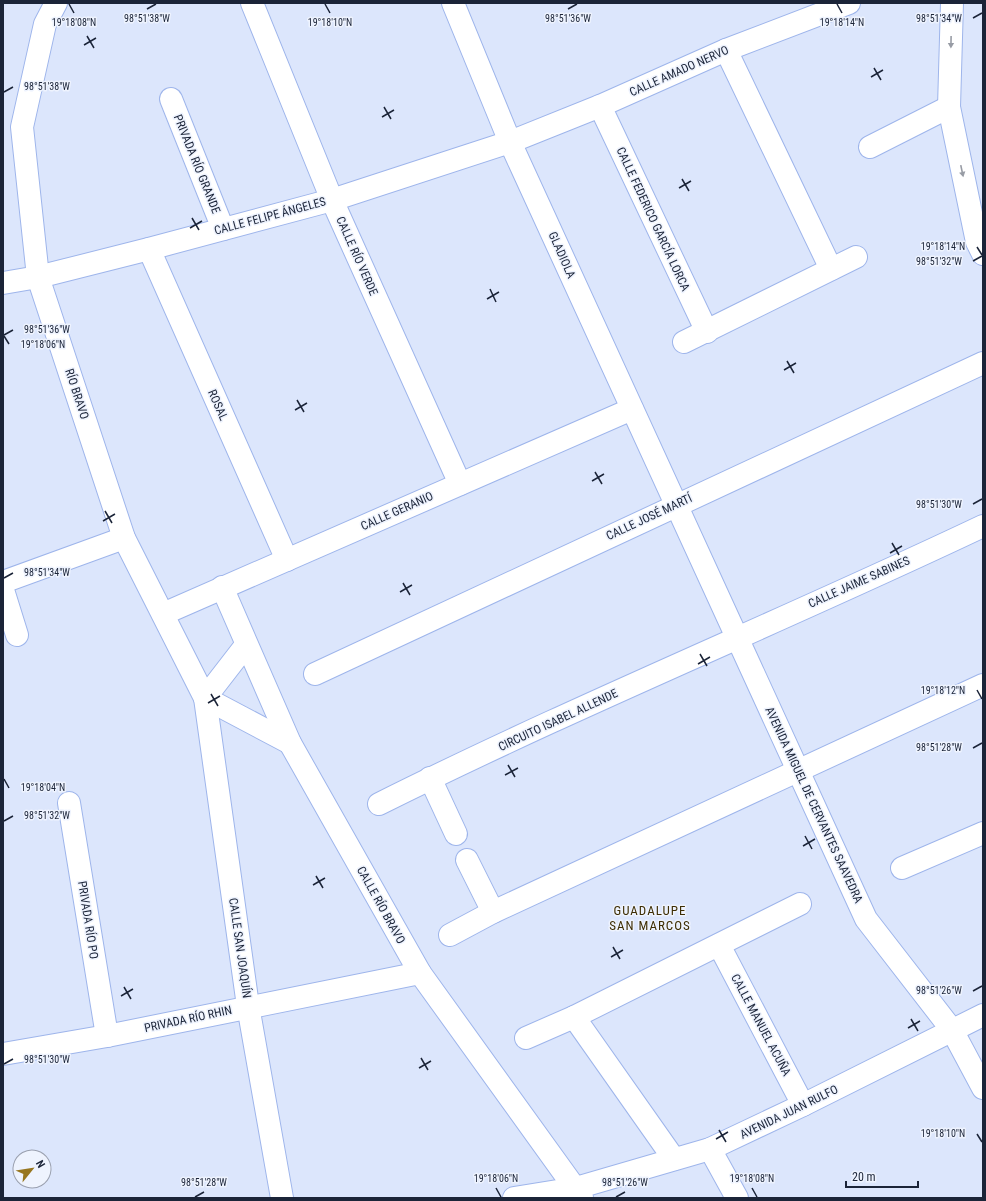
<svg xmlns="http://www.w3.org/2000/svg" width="986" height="1201" font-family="'Roboto Condensed',sans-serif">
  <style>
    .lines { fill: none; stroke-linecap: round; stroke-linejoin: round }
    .minor-casing { stroke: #9eb5eb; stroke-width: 24 }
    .tertiary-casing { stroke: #9eb5eb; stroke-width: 24 }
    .minor { stroke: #fff; stroke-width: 22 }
    .tertiary { stroke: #fff; stroke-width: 22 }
    .oneway { fill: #989ca5 }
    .ticks { fill: none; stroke: #1b2438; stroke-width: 1.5 }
    .labels { text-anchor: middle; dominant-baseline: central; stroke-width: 3; stroke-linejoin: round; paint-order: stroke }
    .street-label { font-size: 12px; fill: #1b2438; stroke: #eef3fe }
    .neighbourhood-label { font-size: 13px; letter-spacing: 1px; fill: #3e2e04; stroke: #eef3fe }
    .ticks-label { font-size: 10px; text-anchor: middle; fill: #1b2438; stroke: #eef3fe; stroke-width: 3; stroke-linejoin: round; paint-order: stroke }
  </style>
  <rect width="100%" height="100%" fill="#dce6fc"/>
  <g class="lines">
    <g class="minor-casing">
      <g id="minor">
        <path d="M56,3L45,24L22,127L38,277L124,538L205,698L248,1006L282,1198"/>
        <path d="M252,3L332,200L460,484"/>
        <path d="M453,3L510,142L866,919L952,1030L983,1088"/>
        <path d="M726,50L831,269"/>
        <path d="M171,99L223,229"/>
        <path d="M600,106L707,332"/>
        <path d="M870,147L949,107"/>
        <path d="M149,249L287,560"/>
        <path d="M3,283L38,277L149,249L332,200L510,142L600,106L726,50L849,3"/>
        <path d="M684,342L856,257"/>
        <path d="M3,582L124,538"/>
        <path d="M222,587L290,743L420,973L582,1198"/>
        <path d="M3,590L17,635"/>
        <path d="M163,614L632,409"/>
        <path d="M315,674L983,363"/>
        <path d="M205,698L290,743"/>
        <path d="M205,698L246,645"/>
        <path d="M430,778L456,834"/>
        <path d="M69,803L107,1036"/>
        <path d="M379,804C577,705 783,621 983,526"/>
        <path d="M467,860L493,912"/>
        <path d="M902,868L983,833"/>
        <path d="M450,935L493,912L983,685"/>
        <path d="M719,945L803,1105"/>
        <path d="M574,1017L674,1159"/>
        <path d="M526,1038L574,1017L800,904"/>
        <path d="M3,1054L107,1036L420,973"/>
        <path d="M710,1149L737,1198"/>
        <path d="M514,1198L576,1188L710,1149L803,1105L983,1015"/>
      </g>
    </g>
    <g class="tertiary-casing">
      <path id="tertiary" d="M952,3L949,107L977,242L983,254"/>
    </g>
    <use href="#minor" class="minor"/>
    <use href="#tertiary" class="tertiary"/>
  </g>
  <defs><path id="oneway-solid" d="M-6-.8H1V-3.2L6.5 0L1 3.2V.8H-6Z"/></defs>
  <g class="oneway">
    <use href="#oneway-solid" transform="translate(951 42) rotate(91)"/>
    <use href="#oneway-solid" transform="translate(962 171) rotate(78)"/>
  </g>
  <path class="ticks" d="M69,4L74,13M325,4L330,13M837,4L842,13M147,9L156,4M568,9L577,4M973,18L982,13M87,36L94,48M84,45L96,38M874,68L881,80M871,77L883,70M4,92L13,87M384,107L391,119M382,117L394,110M682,179L689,191M679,188L691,181M192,218L199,230M190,228L202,221M977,247L982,255M973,261L982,256M490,289L496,302M487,299L499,292M4,335L13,330M4,336L9,344M787,361L794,373M784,370L796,363M297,400L304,412M295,410L307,403M595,472L602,484M592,481L604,474M973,504L982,499M105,511L112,523M103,521L115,514M892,543L899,555M890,553L902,546M4,578L13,573M403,583L410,595M400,592L412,585M700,654L707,666M698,664L710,657M977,690L982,699M211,694L218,706M208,703L220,696M973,748L982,743M508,765L515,777M505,775L518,768M4,779L9,788M4,821L13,816M805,836L812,849M803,846L815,839M316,876L323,888M313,885L325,878M613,947L620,959M611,957L623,950M124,987L131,999M973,991L982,986M121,996L133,989M911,1019L918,1031M908,1028L920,1021M421,1058L428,1070M4,1064L13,1059M419,1068L431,1061M719,1130L726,1142M977,1134L982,1142M716,1139L728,1132M496,1188L501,1197M752,1188L757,1197M195,1197L204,1192M616,1197L625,1192"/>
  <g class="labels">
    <g class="street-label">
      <text transform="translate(679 71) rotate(-24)">CALLE AMADO NERVO</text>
      <text transform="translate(197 164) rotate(68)">PRIVADA RÍO GRANDE</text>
      <text transform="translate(270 216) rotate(-15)">CALLE FELIPE ÁNGELES</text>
      <text transform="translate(653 219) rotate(65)">CALLE FEDERICO GARCÍA LORCA</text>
      <text transform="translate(562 255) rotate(66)">GLADIOLA</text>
      <text transform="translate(357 256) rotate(66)">CALLE RÍO VERDE</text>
      <text transform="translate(77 394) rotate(72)">RÍO BRAVO</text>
      <text transform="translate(218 405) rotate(66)">ROSAL</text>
      <text transform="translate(397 511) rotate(-24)">CALLE GERANIO</text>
      <text transform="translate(649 517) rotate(-25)">CALLE JOSÉ MARTÍ</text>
      <text transform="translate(859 582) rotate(-24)">CALLE JAIME SABINES</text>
      <text transform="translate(558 720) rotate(-25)">CIRCUITO ISABEL ALLENDE</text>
      <text transform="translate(814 805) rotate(65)">AVENIDA MIGUEL DE CERVANTES SAAVEDRA</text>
      <text transform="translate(381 905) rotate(61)">CALLE RÍO BRAVO</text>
      <text transform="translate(88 920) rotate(81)">PRIVADA RÍO PO</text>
      <text transform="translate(240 948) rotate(82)">CALLE SAN JOAQUÍN</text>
      <text transform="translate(188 1019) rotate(-12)">PRIVADA RÍO RHIN</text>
      <text transform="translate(761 1025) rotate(62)">CALLE MANUEL ACUÑA</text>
      <text transform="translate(789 1112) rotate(-26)">AVENIDA JUAN RULFO</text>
    </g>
    <g class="neighbourhood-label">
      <text x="650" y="910">GUADALUPE<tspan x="650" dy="15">SAN MARCOS</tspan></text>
    </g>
  </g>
  <g class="ticks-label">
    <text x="939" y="22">98°51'34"W</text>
    <text x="147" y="22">98°51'38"W</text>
    <text x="568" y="22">98°51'36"W</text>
    <text x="74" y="26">19°18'08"N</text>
    <text x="330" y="26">19°18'10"N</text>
    <text x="842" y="26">19°18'14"N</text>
    <text x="47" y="90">98°51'38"W</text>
    <text x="943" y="250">19°18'14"N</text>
    <text x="939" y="265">98°51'32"W</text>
    <text x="47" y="333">98°51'36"W</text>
    <text x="43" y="348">19°18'06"N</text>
    <text x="939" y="508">98°51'30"W</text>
    <text x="47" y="576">98°51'34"W</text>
    <text x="943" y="694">19°18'12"N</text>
    <text x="939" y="751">98°51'28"W</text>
    <text x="43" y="791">19°18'04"N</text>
    <text x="47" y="819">98°51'32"W</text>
    <text x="939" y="994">98°51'26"W</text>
    <text x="47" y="1063">98°51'30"W</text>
    <text x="943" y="1137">19°18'10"N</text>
    <text x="496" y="1182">19°18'06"N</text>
    <text x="752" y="1182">19°18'08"N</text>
    <text x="204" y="1186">98°51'28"W</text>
    <text x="625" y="1186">98°51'26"W</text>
  </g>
  <rect width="986" height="1201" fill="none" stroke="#1b2438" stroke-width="8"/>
  <g transform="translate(32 1169) rotate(60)"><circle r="19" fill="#eef3fe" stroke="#9aa0af"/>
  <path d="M0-3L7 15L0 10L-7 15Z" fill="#97761f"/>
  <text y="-6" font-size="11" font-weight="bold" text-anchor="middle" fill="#1b2438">N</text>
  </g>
  <path d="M846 1181v6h72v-6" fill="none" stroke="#1b2438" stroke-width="2"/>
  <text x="852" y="1181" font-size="12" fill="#1b2438" stroke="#eef3fe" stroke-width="3" paint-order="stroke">20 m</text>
</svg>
